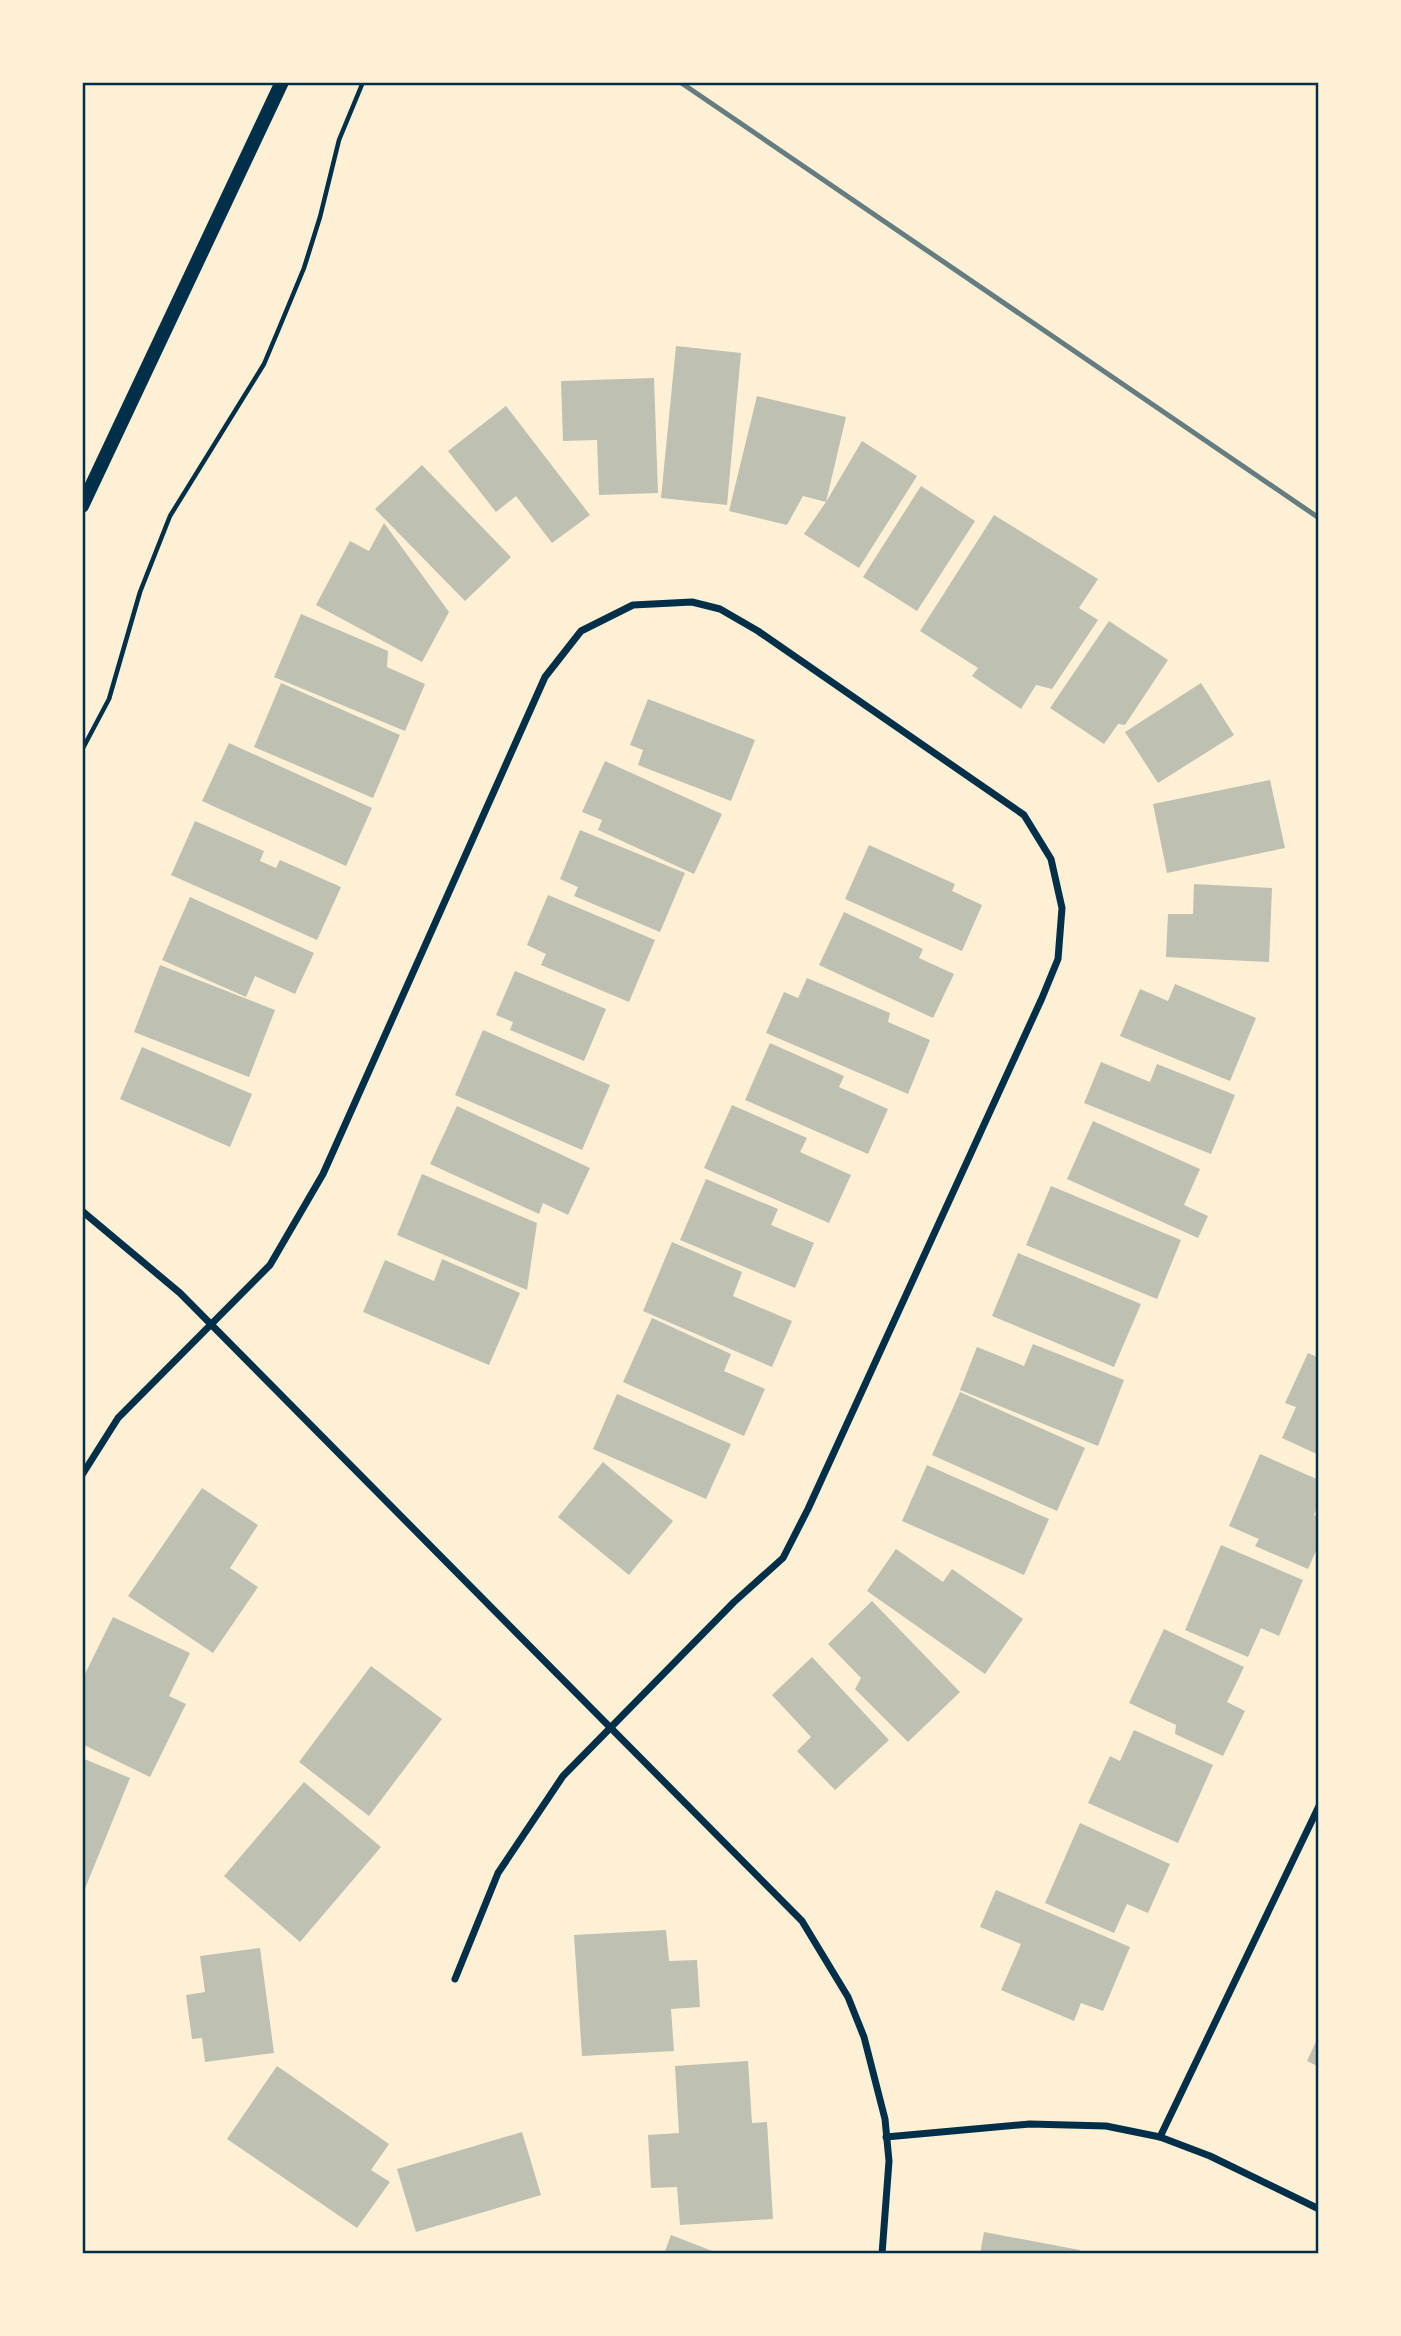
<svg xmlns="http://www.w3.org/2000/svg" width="1401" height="2336" font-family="Lora,serif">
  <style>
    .building { fill: #bec0b2 }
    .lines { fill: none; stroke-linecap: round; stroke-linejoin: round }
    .path { stroke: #003049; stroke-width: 4.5 }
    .minor { stroke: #003049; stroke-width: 7 }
    .secondary { stroke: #003049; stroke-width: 14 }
    .rail { stroke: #657d81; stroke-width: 5 }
    .neatline { fill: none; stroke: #003049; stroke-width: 2.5 }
  </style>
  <rect width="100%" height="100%" fill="#fdf0d5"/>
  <g class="building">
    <path d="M676,346L741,353L727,505L661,498Z"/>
    <path d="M654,378L658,493L599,495L597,440L563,441L561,381Z"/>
    <path d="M757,396L846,417L826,502L862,441L917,476L859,568L804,534L826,502L803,496L787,525L729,511Z"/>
    <path d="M506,406L590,515L552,543L516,496L496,512L448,451Z"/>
    <path d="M422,465L511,557L465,601L375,509Z"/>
    <path d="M921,486L975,521L917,611L863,577Z"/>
    <path d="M994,515L1098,579L1079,608L1098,620L1052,689L1036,685L1021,709L972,676L978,668L920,631Z"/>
    <path d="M384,523L449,612L422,662L316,605L350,541L369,551Z"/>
    <path d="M301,614L388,651L387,667L425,684L405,731L274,677Z"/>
    <path d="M1109,621L1168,660L1125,725L1118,724L1104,744L1050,708Z"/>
    <path d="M281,683L400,735L373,798L254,747Z"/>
    <path d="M1201,683L1234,735L1158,783L1125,732Z"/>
    <path d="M648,699L755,740L731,801L638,765L643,750L630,745Z"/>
    <path d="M229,743L372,808L346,866L202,801Z"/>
    <path d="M605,761L722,814L694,874L598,830L602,820L582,812Z"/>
    <path d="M1270,780L1285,848L1167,873L1153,804Z"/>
    <path d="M195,821L264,851L260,861L276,868L280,860L341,887L317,940L171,875Z"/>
    <path d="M580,830L685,873L660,932L574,896L578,887L560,879Z"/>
    <path d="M869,845L955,884L952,891L982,905L962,951L845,899Z"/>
    <path d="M1194,884L1272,888L1269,962L1166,957L1168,914H1193Z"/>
    <path d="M548,895L655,940L629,1002L541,965L546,954L527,945Z"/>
    <path d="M190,897L314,953L295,994L255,976L246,997L162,960Z"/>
    <path d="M844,912L923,949L919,958L954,974L933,1018L819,965Z"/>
    <path d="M160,965L275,1010L249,1077L134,1032Z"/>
    <path d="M515,971L606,1009L584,1061L510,1030L513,1022L496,1015Z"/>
    <path d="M807,978L890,1013L888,1022L930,1040L908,1094L766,1033L784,992L798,998Z"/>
    <path d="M1175,984L1256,1018L1230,1081L1120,1036L1140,989L1168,1001Z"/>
    <path d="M483,1030L610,1085L582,1150L455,1095Z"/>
    <path d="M770,1043L844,1076L839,1087L888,1109L868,1154L745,1100Z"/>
    <path d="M142,1047L252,1094L230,1147L120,1099Z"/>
    <path d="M1101,1062L1150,1082L1157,1064L1235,1095L1211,1154L1084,1103Z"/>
    <path d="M732,1105L807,1138L800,1152L851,1175L829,1223L704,1168Z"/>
    <path d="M457,1106L590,1168L568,1215L543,1203L539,1214L430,1164Z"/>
    <path d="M1093,1121L1200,1169L1184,1205L1208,1216L1198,1238L1067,1179Z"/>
    <path d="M422,1174L537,1223L527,1290L397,1235Z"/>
    <path d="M706,1179L778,1209L771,1225L814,1243L795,1288L680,1240Z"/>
    <path d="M1051,1186L1181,1240L1157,1299L1026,1245Z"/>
    <path d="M672,1242L742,1272L733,1296L792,1321L772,1367L643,1311Z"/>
    <path d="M1018,1253L1141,1304L1114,1367L992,1316Z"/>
    <path d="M442,1259L520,1293L489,1365L363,1312L385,1260L434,1281Z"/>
    <path d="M652,1318L731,1354L724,1371L765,1389L744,1436L623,1382Z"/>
    <path d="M1033,1344L1124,1380L1098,1446L960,1390L977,1347L1024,1366Z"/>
    <path d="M1308,1353L1319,1358V1455L1282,1438L1296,1407L1285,1403Z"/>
    <path d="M960,1392L1085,1448L1057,1511L932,1455Z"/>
    <path d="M617,1394L731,1444L706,1499L593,1449Z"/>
    <path d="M1260,1454L1319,1480V1503L1314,1515L1319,1517V1544L1308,1569L1255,1546L1259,1539L1229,1526Z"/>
    <path d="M603,1462L673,1521L629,1575L558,1517Z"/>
    <path d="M927,1465L1049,1519L1024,1575L902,1521Z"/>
    <path d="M202,1488L258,1525L230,1568L258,1587L213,1653L128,1596Z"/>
    <path d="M1221,1545L1303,1580L1279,1636L1261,1628L1248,1657L1185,1630Z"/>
    <path d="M896,1549L943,1582L952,1569L1023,1619L985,1674L867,1591Z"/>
    <path d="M872,1601L960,1692L908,1742L855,1689L861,1678L828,1644Z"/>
    <path d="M113,1617L190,1653L169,1696L186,1704L150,1777L82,1744V1680Z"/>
    <path d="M1164,1629L1244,1667L1227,1702L1245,1711L1223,1756L1175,1734L1176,1725L1129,1703Z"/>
    <path d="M812,1657L889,1740L835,1790L797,1751L811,1737L772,1695Z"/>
    <path d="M371,1666L442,1719L369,1816L299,1762Z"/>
    <path d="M1134,1730L1213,1765L1178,1843L1088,1803L1110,1756L1120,1761Z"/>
    <path d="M82,1758L130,1778L84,1891L82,1890Z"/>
    <path d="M304,1782L381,1847L300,1942L224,1876Z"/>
    <path d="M1080,1823L1170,1864L1148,1913L1127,1904L1114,1933L1045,1903Z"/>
    <path d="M996,1890L1130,1947L1103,2011L1081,2003L1074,2021L1001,1990L1021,1944L980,1927Z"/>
    <path d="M666,1930L669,1961L697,1960L700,2007L671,2009L674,2051L582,2056L574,1935Z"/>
    <path d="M260,1948L274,2053L205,2062L202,2038L192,2039L186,1995L205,1992L200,1956Z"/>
    <path d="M1319,2035V2067L1307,2061Z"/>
    <path d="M748,2061L752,2123L767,2122L773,2219L680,2225L677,2187L651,2188L648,2135L679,2133L675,2066Z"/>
    <path d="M277,2066L389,2144L371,2170L390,2182L357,2228L227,2139Z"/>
    <path d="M522,2132L541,2195L416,2232L397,2169Z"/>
    <path d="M984,2232L1080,2250L1079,2254H980Z"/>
    <path d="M671,2235L720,2254H664Z"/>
  </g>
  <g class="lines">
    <path class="path" d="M82,750L109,699L140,592L170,516L264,364L280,326L304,268L320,217L339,140L363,82"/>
    <g class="minor">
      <path d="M82,1211L180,1293L802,1921L848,1997L864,2037L885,2119L889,2161L882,2254"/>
      <path d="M82,1475L118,1418L270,1265L323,1174L545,677L581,631L633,605L692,602L720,609L758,631L1024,815L1051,859L1062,908L1058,959L1042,998L808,1509L783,1558L734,1602L563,1776L498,1873L455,1979"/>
      <path d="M886,2137L1030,2124L1106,2126L1160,2137L1210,2156L1319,2209"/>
      <path d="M1160,2137L1319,1806"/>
    </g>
    <path class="secondary" d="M82,506L282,82"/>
    <path class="rail" d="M680,82L1319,518"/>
  </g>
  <rect width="1401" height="2336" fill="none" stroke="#fdf0d5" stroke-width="168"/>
  <rect x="84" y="84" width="1233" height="2168" class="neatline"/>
</svg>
